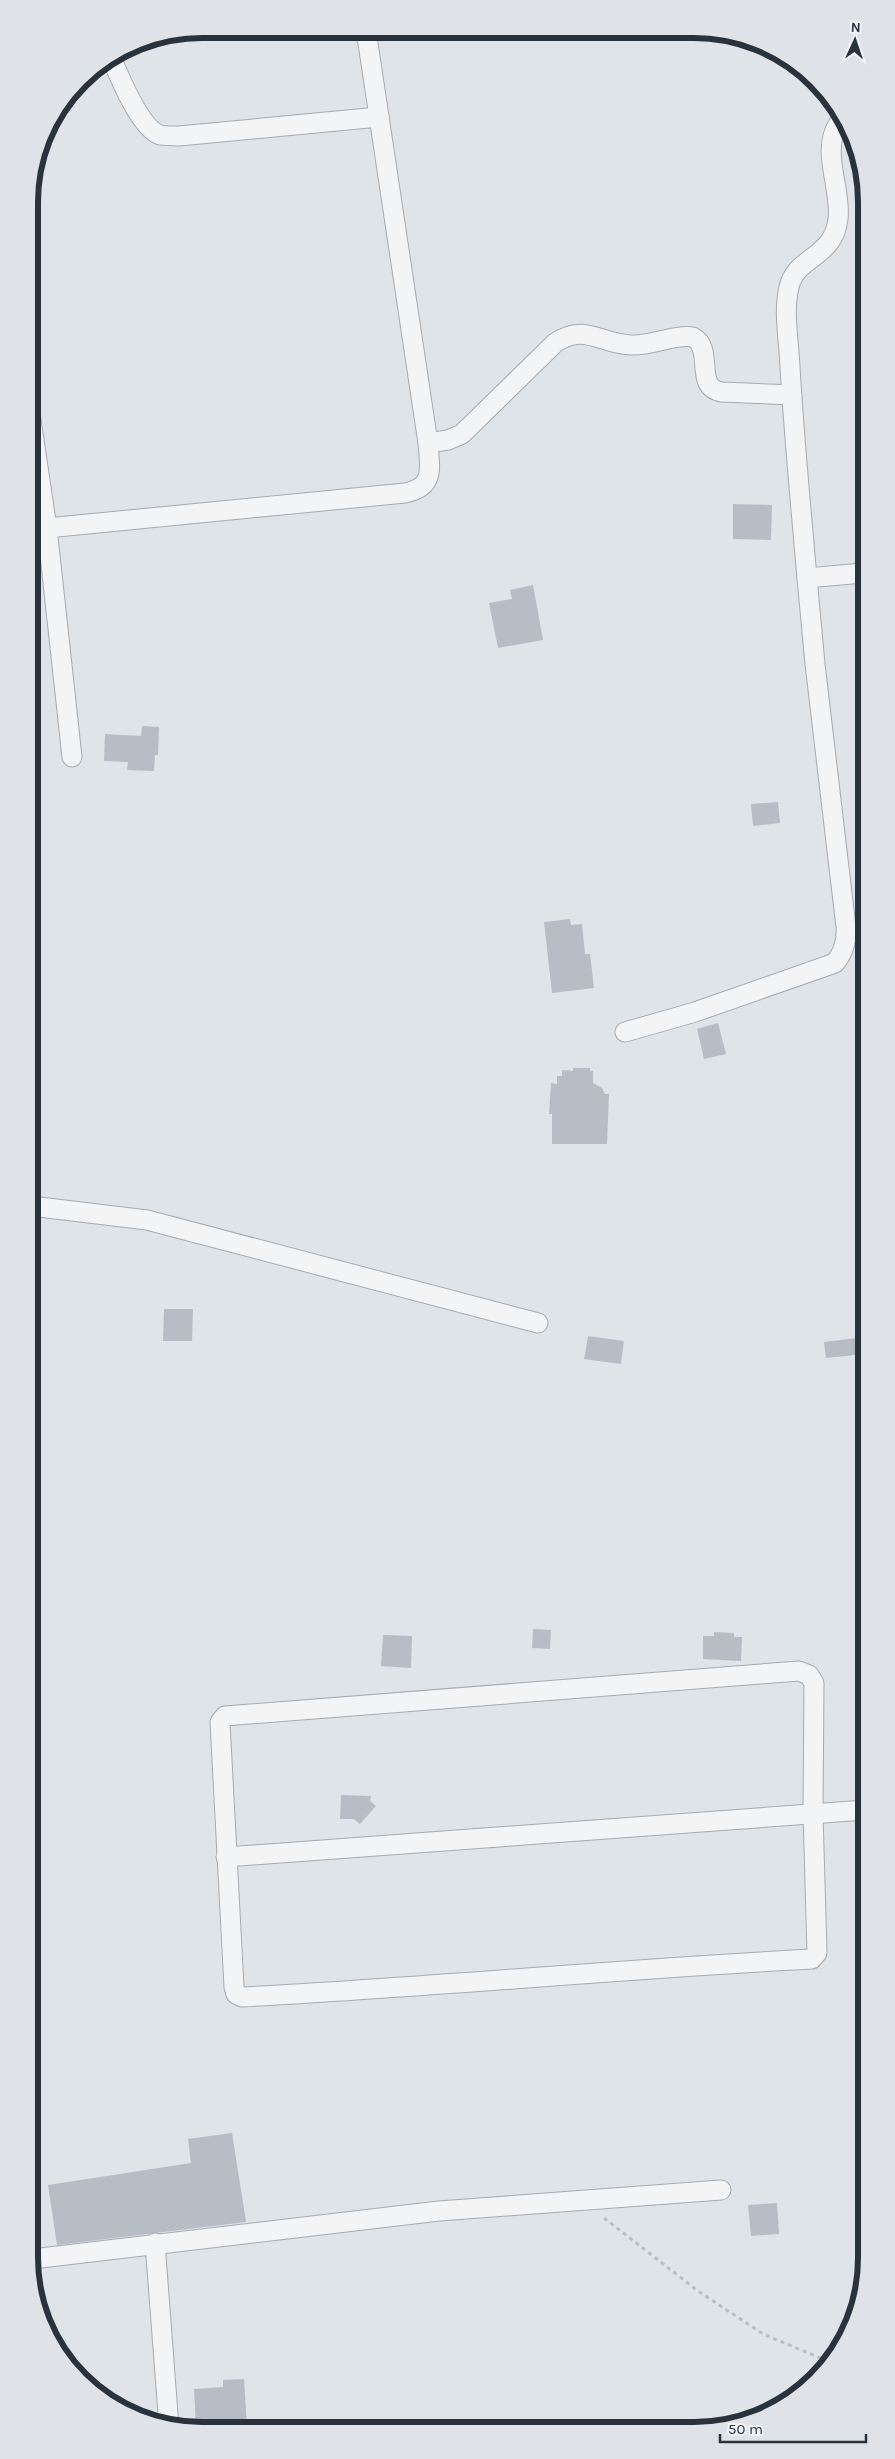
<svg xmlns="http://www.w3.org/2000/svg" width="895" height="2459" font-family="Karla,sans-serif">
  <style>
    .building { fill: #b7bdc4 }
    .lines { fill: none; stroke-linecap: round; stroke-linejoin: round }
    .street-casing { stroke: #a5abb2; stroke-width: 21 }
    .path { stroke: #babec2; stroke-width: 3; stroke-dasharray: 4 4; stroke-linecap: butt }
    .street { stroke: #f2f4f6; stroke-width: 19 }
    .rim { fill: none; stroke: #29333e; stroke-width: 6 }
  </style>
  <rect width="100%" height="100%" fill="#dfe4e8"/>
  <g class="building">
    <path d="M733,504L772,505L771,540L733,539Z"/>
    <path d="M533,585L543,640L498,648L489,603L512,599L510,590Z"/>
    <path d="M142,726L159,727L158,755H155L154,771L127,770L128,762L104,761L105,734L141,736Z"/>
    <path d="M778,802L780,823L753,826L751,804Z"/>
    <path d="M570,919L571,925L582,924L585,954H590L594,988L552,993L544,922Z"/>
    <path d="M718,1023L726,1054L704,1059L697,1029Z"/>
    <path d="M573,1068H590V1071H593V1083L602,1088L605,1094H609L607,1144H552V1114H549L551,1083L557,1084V1076H562V1070L573,1071Z"/>
    <path d="M164,1309H193L192,1341H163Z"/>
    <path d="M588,1336L624,1341L621,1364L584,1359Z"/>
    <path d="M865,1337V1354L826,1358L824,1342Z"/>
    <path d="M533,1629L551,1630L550,1649L532,1648Z"/>
    <path d="M714,1632L734,1633V1637H742L741,1661L703,1659V1636H714Z"/>
    <path d="M383,1635L412,1636L411,1668L381,1666Z"/>
    <path d="M341,1795L371,1796L370,1801L376,1806L360,1824L354,1819H340Z"/>
    <path d="M232,2133L246,2222L57,2245L48,2185L191,2163L188,2139Z"/>
    <path d="M777,2203L779,2234L751,2236L748,2205Z"/>
    <path d="M244,2379L247,2427H196L194,2389L223,2387V2380Z"/>
  </g>
  <g class="lines">
    <g class="street-casing">
      <g id="street">
        <path d="M111,57C119,76 140,128 160,135C166,136 173,136 179,136L379,117"/>
        <path d="M29,406L47,528L72,757"/>
        <path d="M428,443L448,440L462,434L555,343C585,322 601,345 632,345C651,346 675,334 693,337C715,349 693,388 722,392L792,395"/>
        <path d="M47,528L405,493C435,487 430,469 428,443L366,30"/>
        <path d="M807,578C801,508 794,437 790,367C789,341 783,312 789,287C796,256 834,258 838,219C842,189 820,150 839,123"/>
        <path d="M625,1032L695,1012L835,963C844,952 847,941 846,927L815,664L807,578L863,573"/>
        <path d="M31,1206L147,1220L538,1323"/>
        <path d="M799,1671L809,1675L814,1683L813,1813L817,1953L812,1959C622,1969 432,1987 242,1997L236,1994L234,1987L220,1722L225,1716Z"/>
        <path d="M226,1857L865,1810"/>
        <path d="M155,2243L169,2427"/>
        <path d="M32,2259L439,2211L721,2190"/>
      </g>
    </g>
    <path class="path" d="M604,2218L698,2291L763,2334L830,2362"/>
    <use href="#street" class="street"/>
  </g>
  <path d="M0 0H895V2459H0ZM202 38H694A164 164 0 0 1 858 202V2258A164 164 0 0 1 694 2422H202A164 164 0 0 1 38 2258V202A164 164 0 0 1 202 38Z" fill="#dfe3e7" fill-rule="evenodd"/>
  <path class="rim" d="M202 38H694A164 164 0 0 1 858 202V2258A164 164 0 0 1 694 2422H202A164 164 0 0 1 38 2258V202A164 164 0 0 1 202 38Z"/>
  <g transform="translate(855 40) rotate(3)" stroke="#eff2f6" stroke-width="4" paint-order="stroke">
  <path d="M0-4L9 19L0 12L-9 19Z" fill="#29333e"/>
  <text y="-8" font-size="14" font-weight="bold" text-anchor="middle" fill="#29333e">N</text>
  </g>
  <path d="M720 2434v8h146v-8" fill="none" stroke="#29333e" stroke-width="2.5"/>
  <text x="728" y="2434" font-size="15" fill="#29333e" stroke="#eff2f6" stroke-width="4" paint-order="stroke">50 m</text>
</svg>
